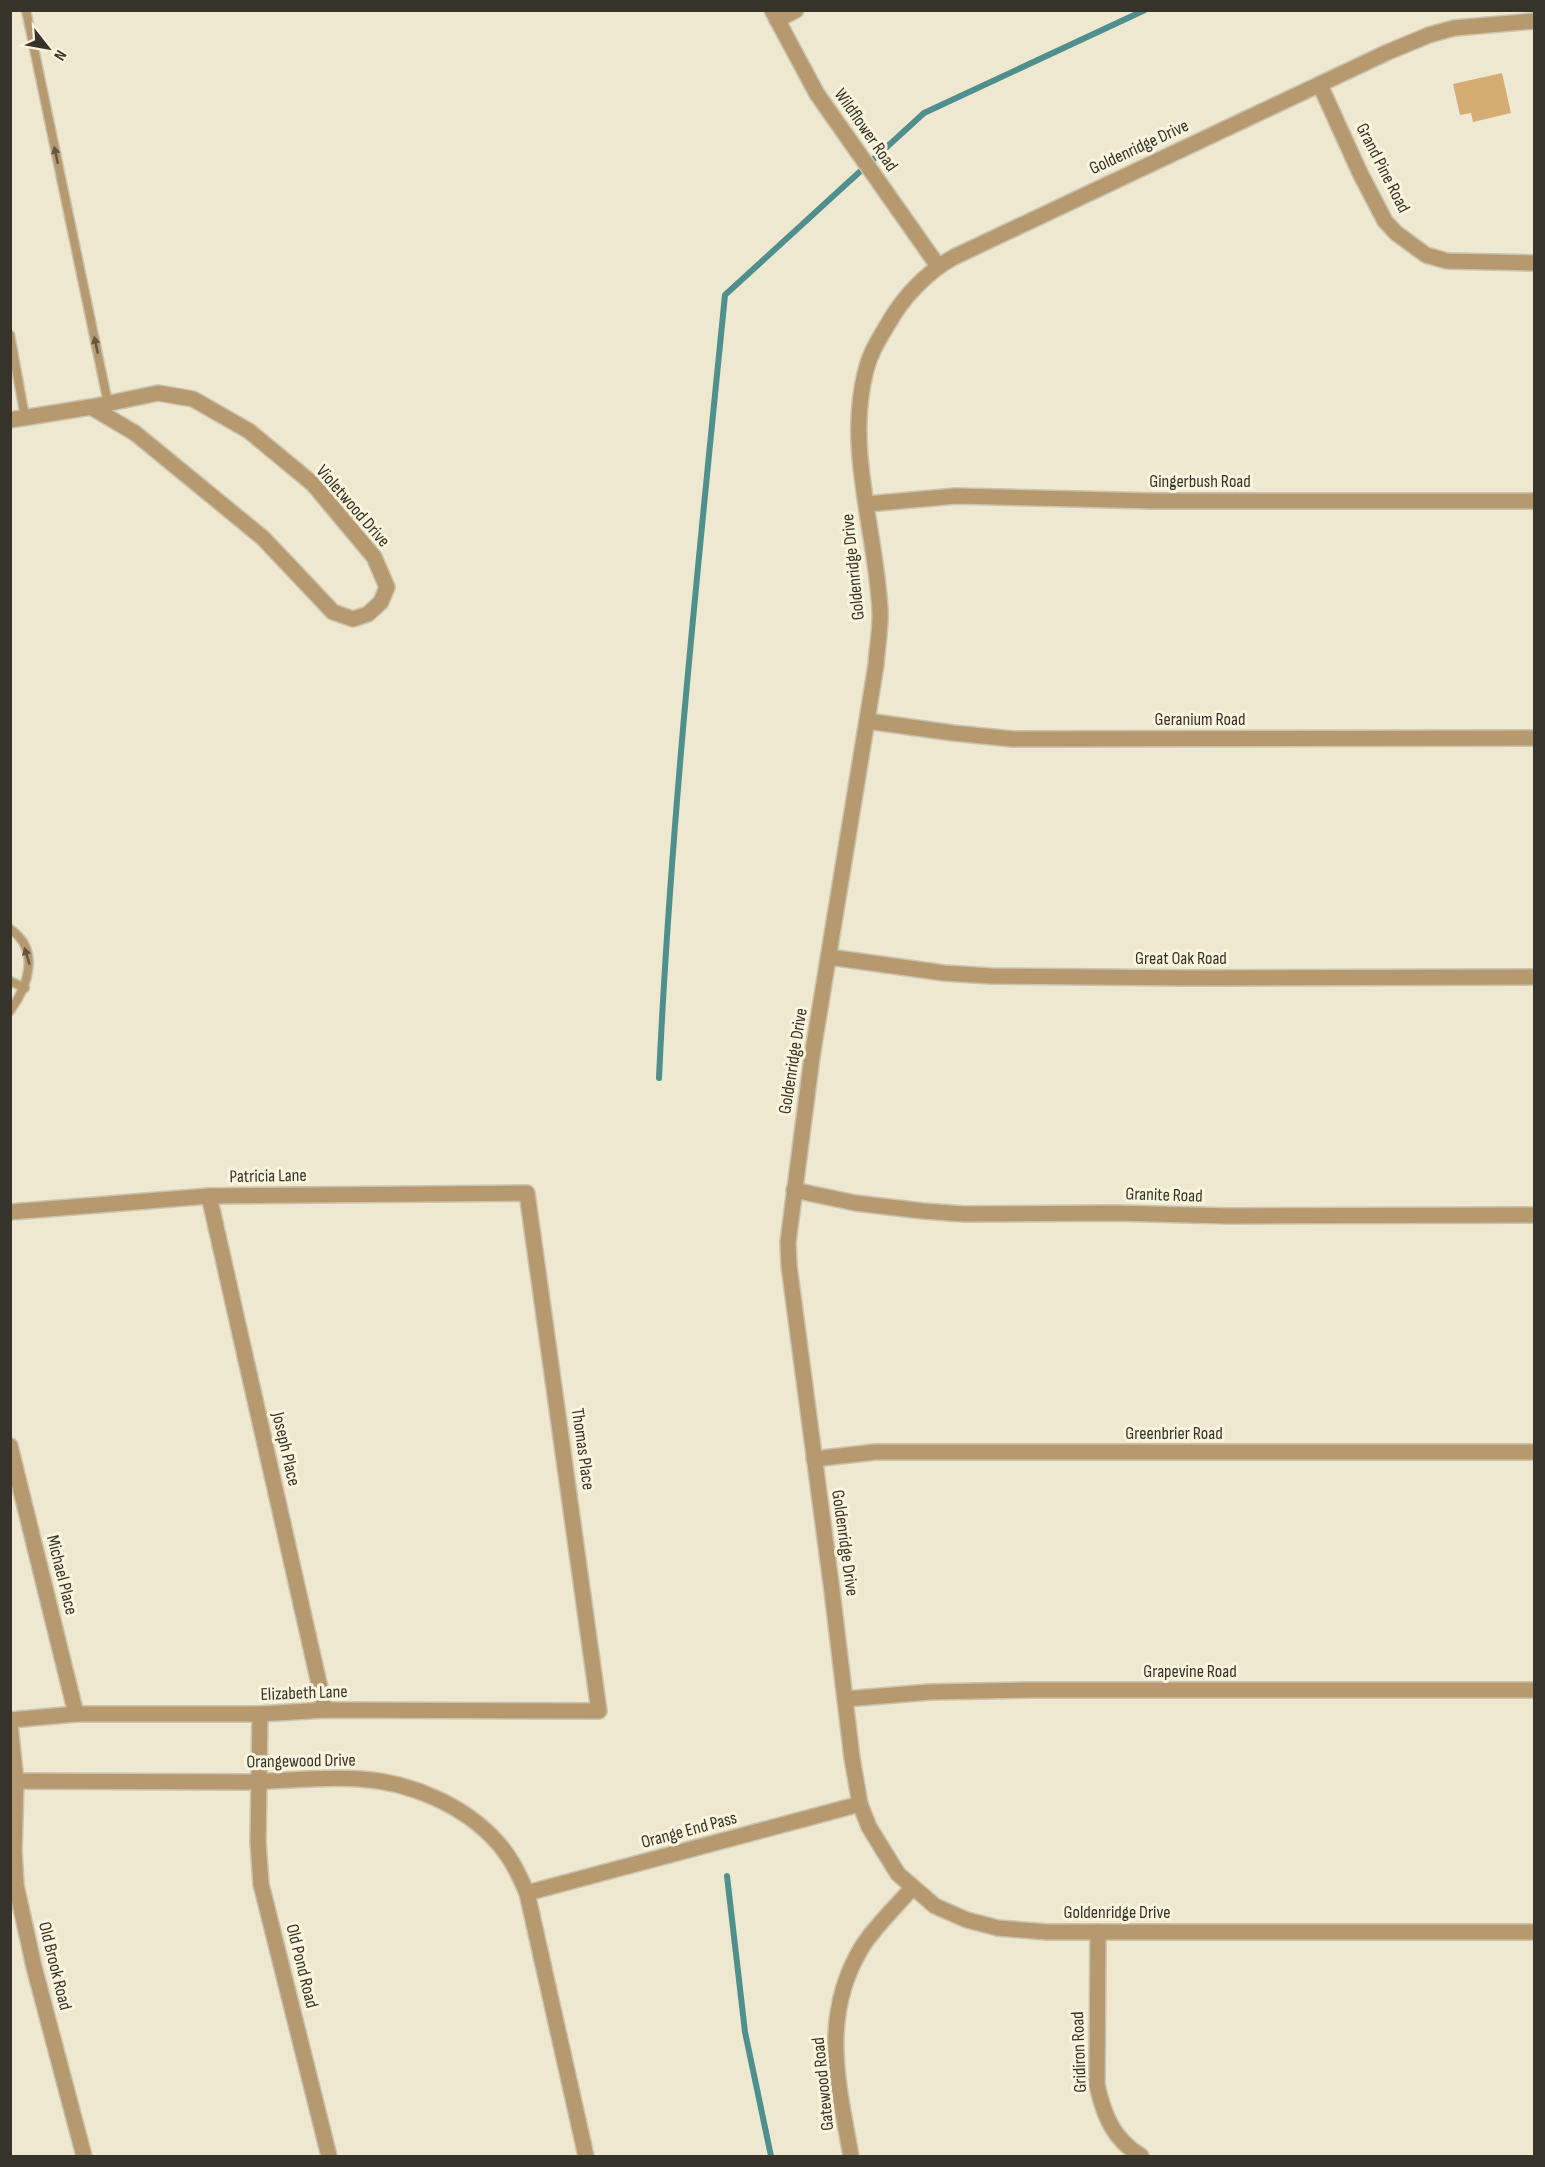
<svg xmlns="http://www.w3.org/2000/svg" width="1545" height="2167" font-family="'Sofia Sans Condensed',sans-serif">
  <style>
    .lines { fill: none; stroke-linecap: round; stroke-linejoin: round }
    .stream { stroke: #4f8f8d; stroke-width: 6 }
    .building { fill: #d5ac73 }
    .lane-casing { stroke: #cac4af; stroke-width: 11 }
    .street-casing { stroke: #cac4af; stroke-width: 18 }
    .lane { stroke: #b79970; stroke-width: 8 }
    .street { stroke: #b79970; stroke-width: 15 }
    .oneway { fill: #635742 }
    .labels { text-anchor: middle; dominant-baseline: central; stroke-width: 6; stroke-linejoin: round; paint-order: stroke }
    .street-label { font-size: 18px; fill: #36332a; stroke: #fcf5dd }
  </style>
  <rect width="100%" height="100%" fill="#efe8d0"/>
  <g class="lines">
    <g class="stream">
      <path d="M659,1078C671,817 699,556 725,295L924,113L1145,10"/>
      <path d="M727,1876L745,2032L771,2156"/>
    </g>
  </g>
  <path class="building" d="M1502,73L1511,113L1473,122L1471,113L1460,115L1453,84Z"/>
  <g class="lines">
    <g class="lane-casing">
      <g id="lane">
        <path d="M26,10L108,403"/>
        <path d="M10,335L25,417"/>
        <path d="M10,929C41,950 28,986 10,1011"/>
        <path d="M10,981L25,988"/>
      </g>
    </g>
    <g class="street-casing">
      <g id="street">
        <path d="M772,10L817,94L938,266"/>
        <path d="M777,20L796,10"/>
        <path d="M1534,21L1454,28L1429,35L1388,52L954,257C927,272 903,297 888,324C879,339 870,353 866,370C845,448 876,531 880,610C881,628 877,647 876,665L812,1057L788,1242L789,1266L832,1591L852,1758L860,1804L869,1827L898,1874L935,1906L967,1920L998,1928L1047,1932H1534"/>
        <path d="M1320,85L1360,173L1385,221L1396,233L1426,255L1447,261L1534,263"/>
        <path d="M10,420L91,407L158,393L193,399L249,431L313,484L374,557L387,587L381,602L368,614L353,619L333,612L263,538L135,433L91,407"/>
        <path d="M867,504L956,496L1154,501H1534"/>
        <path d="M867,721L953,733L1013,739L1534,738"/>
        <path d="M829,957L944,973L991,976L1191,978L1534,977"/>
        <path d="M794,1190L855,1203L923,1211L964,1214L1115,1213L1229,1216L1534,1215"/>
        <path d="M209,1196L325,1710"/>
        <path d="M10,1212L209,1196L527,1193L599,1711L325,1710L260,1714H76L10,1720"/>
        <path d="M10,1446L76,1714"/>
        <path d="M814,1459L875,1452H1534"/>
        <path d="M845,1699L930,1692L1029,1690H1534"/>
        <path d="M260,1714L258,1842L261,1884L329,2156"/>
        <path d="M10,1725L16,1781L14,1851L16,1885L34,1967L84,2156"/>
        <path d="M10,1781C88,1782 165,1782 242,1782C281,1782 321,1776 360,1779C410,1782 464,1805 497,1842C511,1857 519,1875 527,1893L586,2156"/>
        <path d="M527,1893L860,1804"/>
        <path d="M1098,1932L1097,2085C1104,2116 1113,2139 1141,2156"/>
        <path d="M851,2156C838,2083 820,2016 862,1947C875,1926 896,1907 912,1888"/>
      </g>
    </g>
    <use href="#lane" class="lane"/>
    <use href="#street" class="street"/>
  </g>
  <defs><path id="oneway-solid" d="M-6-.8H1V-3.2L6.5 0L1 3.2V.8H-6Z" transform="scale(1.5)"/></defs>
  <g class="oneway">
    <use href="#oneway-solid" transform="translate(56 155) rotate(-102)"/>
    <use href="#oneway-solid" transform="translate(96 345) rotate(-102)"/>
    <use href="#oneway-solid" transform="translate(27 956) rotate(-107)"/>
  </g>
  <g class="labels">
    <g class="street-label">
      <text transform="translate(866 130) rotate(55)">Wildflower Road</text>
      <text transform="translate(1139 147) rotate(-25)">Goldenridge Drive</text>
      <text transform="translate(1383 168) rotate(63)">Grand Pine Road</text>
      <text x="1200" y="481">Gingerbush Road</text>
      <text transform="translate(353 506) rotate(49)">Violetwood Drive</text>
      <text transform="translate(853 567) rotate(-96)">Goldenridge Drive</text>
      <text x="1200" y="719">Geranium Road</text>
      <text x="1181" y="958">Great Oak Road</text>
      <text transform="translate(793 1061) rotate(-81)">Goldenridge Drive</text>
      <text transform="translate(268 1176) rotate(-1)">Patricia Lane</text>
      <text transform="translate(1164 1195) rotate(2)">Granite Road</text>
      <text x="1174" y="1433">Greenbrier Road</text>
      <text transform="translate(286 1449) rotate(77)">Joseph Place</text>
      <text transform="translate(583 1449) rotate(82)">Thomas Place</text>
      <text transform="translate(845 1543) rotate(82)">Goldenridge Drive</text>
      <text transform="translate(62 1575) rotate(76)">Michael Place</text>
      <text x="1190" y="1671">Grapevine Road</text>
      <text transform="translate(304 1693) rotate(-2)">Elizabeth Lane</text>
      <text transform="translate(301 1761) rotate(-1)">Orangewood Drive</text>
      <text transform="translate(689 1830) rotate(-15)">Orange End Pass</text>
      <text x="1117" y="1912">Goldenridge Drive</text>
      <text transform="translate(55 1966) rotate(76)">Old Brook Road</text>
      <text transform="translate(302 1966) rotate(76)">Old Pond Road</text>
      <text transform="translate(1079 2052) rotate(-92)">Gridiron Road</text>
      <text transform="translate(823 2084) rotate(-96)">Gatewood Road</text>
    </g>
  </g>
  <rect width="1545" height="2167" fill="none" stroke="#36332a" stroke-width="24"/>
  <g transform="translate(48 48) rotate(121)" stroke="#fcf5dd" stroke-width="4.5" paint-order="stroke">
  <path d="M0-4.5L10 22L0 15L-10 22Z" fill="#36332a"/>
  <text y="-9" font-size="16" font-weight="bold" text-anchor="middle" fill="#36332a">N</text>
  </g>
</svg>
